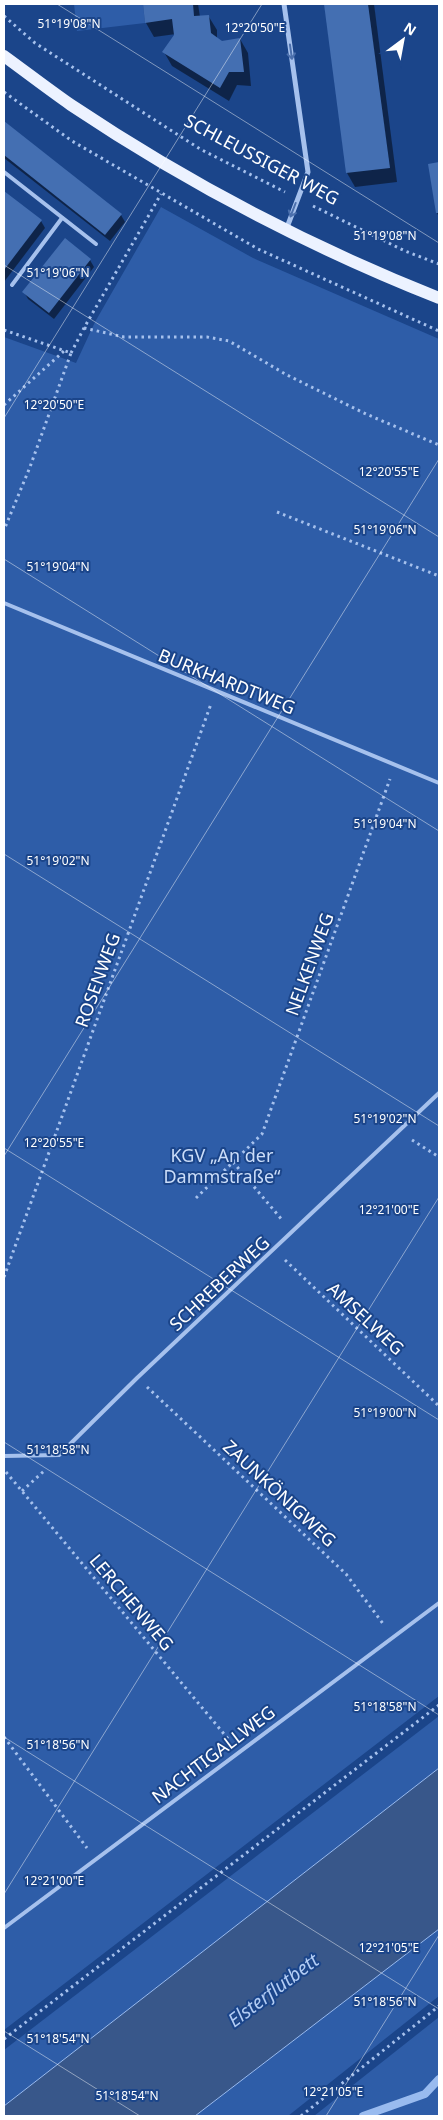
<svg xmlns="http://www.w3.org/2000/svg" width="443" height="2120" font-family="'Noto Sans',sans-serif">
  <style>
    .green { fill: #2e5da8 }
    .water { fill: #38578a; stroke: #99bbef }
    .shadow { fill: #0007 }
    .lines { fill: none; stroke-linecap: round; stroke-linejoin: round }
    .stream { stroke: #99bbef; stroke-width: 8 }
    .building { fill: #446fb2 }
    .path { stroke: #a6c1ed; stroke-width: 3; stroke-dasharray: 2.5 4; stroke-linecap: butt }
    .service { stroke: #a6c1ed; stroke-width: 4 }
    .minor { stroke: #a6c1ed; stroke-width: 5 }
    .primary { stroke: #ecf2ff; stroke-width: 12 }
    .oneway { stroke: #4c70ad }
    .ticks { fill: none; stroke: #fff; stroke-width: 1; stroke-opacity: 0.45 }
    .labels { text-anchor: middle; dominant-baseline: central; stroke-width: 4; stroke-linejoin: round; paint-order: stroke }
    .street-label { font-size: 18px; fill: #fff; stroke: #1b458a }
    .park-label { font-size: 18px; fill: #cbddf9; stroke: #1b458a }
    .water-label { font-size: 19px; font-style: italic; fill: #b2ccf4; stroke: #1b458a }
    .ticks-label { font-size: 12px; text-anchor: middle; fill: #fff; stroke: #1b458a; stroke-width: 4; stroke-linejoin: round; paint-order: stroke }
  </style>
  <rect width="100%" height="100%" fill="#1b458a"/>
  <g class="green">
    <path d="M74,4H143L145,23L77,31Z"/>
    <path d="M161,207L253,258L439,339V1696L4,2030V337L76,363L95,322Z"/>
    <path d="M439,1716V1768L4,2106V2050Z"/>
    <path d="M439,1929V1996L288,2116H195Z"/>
    <path d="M439,2017V2116H314Z"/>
  </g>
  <path class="water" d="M439,1768V1929L195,2116H4V2106Z"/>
  <g class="shadow">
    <path d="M144,4H198L200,17H209L217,30V39L222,42L240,39L248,53L251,86L237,85L229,101L172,66L164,52L176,34L154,37L146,23Z"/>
    <path d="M325,4H374L397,182L355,187L347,173Z"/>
    <path d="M4,123L121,215L125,222L110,241L4,158Z"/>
    <path d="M439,164V217L437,213L429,165Z"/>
    <path d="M4,193L41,221L45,228L4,282Z"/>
    <path d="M90,260L94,267L54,319L28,299L24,292Z"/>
  </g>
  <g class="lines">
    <path class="stream" d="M363,2116L425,2094L439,2079"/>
  </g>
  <g class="building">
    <path d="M143,4H193L194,16L209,15L211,33L222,41L240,38L244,72H229L220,88L162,52L174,35L172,19L145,23Z"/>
    <path d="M324,4H368L390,168L346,173Z"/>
    <path d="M4,121L122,214L105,235L4,155Z"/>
    <path d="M439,162V213H436L428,164Z"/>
    <path d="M4,191L42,220L4,270Z"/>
    <path d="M65,238L91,259L49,313L22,292Z"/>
  </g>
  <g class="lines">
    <g class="path">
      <path d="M4,16L35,43L200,149L285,192"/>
      <path d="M4,92L72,141L258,249L439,331"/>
      <path d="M313,206L405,251L439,264"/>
      <path d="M84,328L124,337H207L229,341L287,375L366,414L439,445"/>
      <path d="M4,330L71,353L30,467L4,530"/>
      <path d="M71,353L84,328L161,194"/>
      <path d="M4,405L64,351"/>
      <path d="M277,512L439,576"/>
      <path d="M412,1140L439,1157"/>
      <path d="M233,1162L283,1221"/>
      <path d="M196,1198L262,1134L390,779"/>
      <path d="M285,1260L439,1406"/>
      <path d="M4,1277L211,704"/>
      <path d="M147,1387L346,1574L384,1625"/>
      <path d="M6,1472L229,1740"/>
      <path d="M22,1491L44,1471"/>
      <path d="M4,1737L87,1848"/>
      <path d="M4,2039L439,1705"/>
      <path d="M301,2116L439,2006"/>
    </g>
    <g class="service">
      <path d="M4,172L96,244"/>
      <path d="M12,285L62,218"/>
      <path d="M4,603L439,783"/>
      <path d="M4,1456L59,1455L137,1378L439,1093"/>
      <path d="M4,1928L439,1603"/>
    </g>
    <path class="minor" d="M284,4L308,172L286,230"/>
    <path class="primary" d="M4,56C26,72 48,89 71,105C186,182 310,247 439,298"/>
  </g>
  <defs><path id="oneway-shaft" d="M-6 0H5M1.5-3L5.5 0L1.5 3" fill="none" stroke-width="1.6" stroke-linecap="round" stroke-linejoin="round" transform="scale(1.25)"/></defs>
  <g class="oneway">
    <use href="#oneway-shaft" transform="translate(291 52) rotate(82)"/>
    <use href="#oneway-shaft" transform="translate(293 210) rotate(111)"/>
  </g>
  <path class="ticks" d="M57,4L439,243M4,265L439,537M4,418L262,4M4,559L439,831M4,854L439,1126M4,1148L439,1420M4,1156L439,459M4,1442L439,1715M4,1737L439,2009M4,1894L439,1197M4,2031L140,2116M326,2116L439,1935"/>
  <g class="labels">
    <g class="street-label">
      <text transform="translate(262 159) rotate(28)">SCHLEUSSIGER WEG</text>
      <text transform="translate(227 681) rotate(22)">BURKHARDTWEG</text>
      <text transform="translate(309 964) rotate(-70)">NELKENWEG</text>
      <text transform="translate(97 980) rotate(-70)">ROSENWEG</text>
      <text transform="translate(219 1283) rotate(-43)">SCHREBERWEG</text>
      <text transform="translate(366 1318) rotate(43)">AMSELWEG</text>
      <text transform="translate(280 1493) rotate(43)">ZAUNKÖNIGWEG</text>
      <text transform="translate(132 1602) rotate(50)">LERCHENWEG</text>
      <text transform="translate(213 1754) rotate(-37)">NACHTIGALLWEG</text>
    </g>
    <g class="park-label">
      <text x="222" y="1155">KGV „An der<tspan x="222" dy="21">Dammstraße“</tspan></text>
    </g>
    <g class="water-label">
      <text transform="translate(273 1990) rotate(-37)">Elsterflutbett</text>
    </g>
  </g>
  <g class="ticks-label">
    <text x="69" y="28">51°19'08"N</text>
    <text x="255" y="32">12°20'50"E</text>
    <text x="385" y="240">51°19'08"N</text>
    <text x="58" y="277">51°19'06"N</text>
    <text x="54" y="409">12°20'50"E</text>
    <text x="389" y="476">12°20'55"E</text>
    <text x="385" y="534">51°19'06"N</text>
    <text x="58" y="571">51°19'04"N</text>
    <text x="385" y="828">51°19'04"N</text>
    <text x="58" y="865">51°19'02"N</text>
    <text x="385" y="1123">51°19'02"N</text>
    <text x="54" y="1147">12°20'55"E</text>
    <text x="389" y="1214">12°21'00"E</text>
    <text x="385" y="1417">51°19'00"N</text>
    <text x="58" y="1454">51°18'58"N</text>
    <text x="385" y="1711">51°18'58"N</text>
    <text x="58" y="1749">51°18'56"N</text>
    <text x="54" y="1885">12°21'00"E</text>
    <text x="389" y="1952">12°21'05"E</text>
    <text x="385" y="2006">51°18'56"N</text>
    <text x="58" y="2043">51°18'54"N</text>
    <text x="333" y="2096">12°21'05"E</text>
    <text x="127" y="2100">51°18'54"N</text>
  </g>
  <rect width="443" height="2120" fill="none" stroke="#ffffff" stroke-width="10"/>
  <g transform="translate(403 40) rotate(32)" stroke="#1b458a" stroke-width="4" paint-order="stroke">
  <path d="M0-4L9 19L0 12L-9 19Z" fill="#ffffff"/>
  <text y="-8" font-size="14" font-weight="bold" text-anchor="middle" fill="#ffffff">N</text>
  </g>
</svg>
